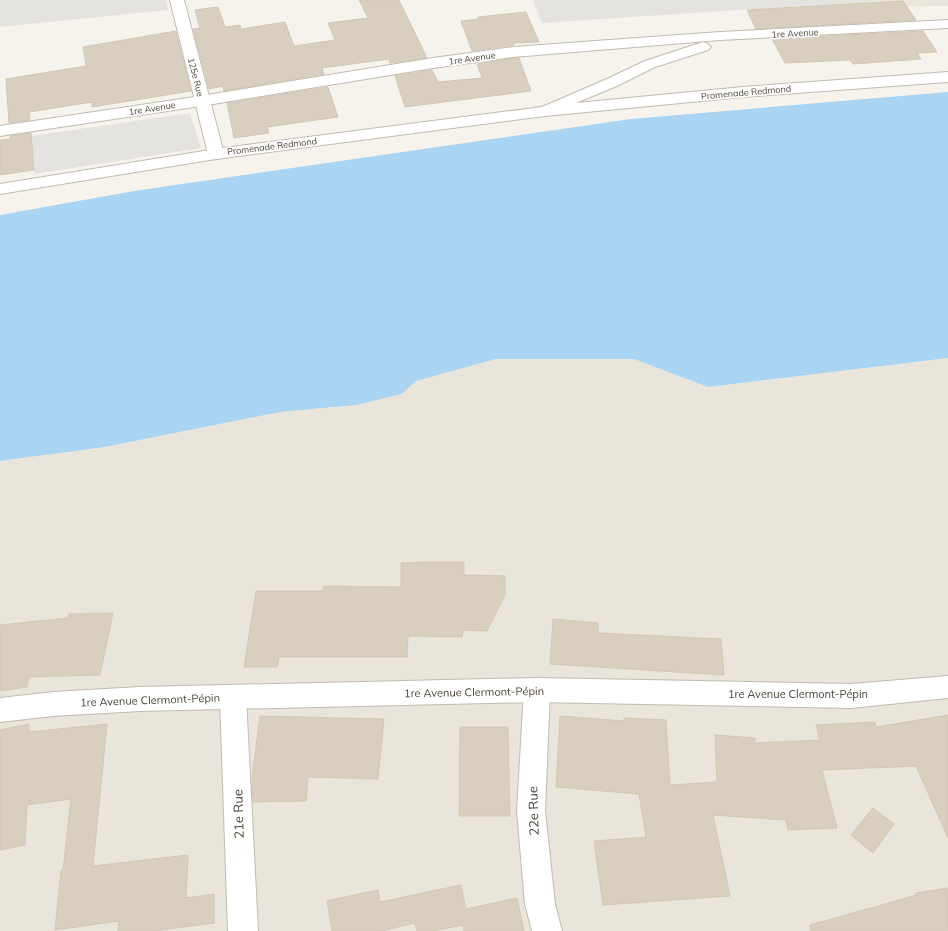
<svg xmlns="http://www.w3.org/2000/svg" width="948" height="931" font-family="Mulish,sans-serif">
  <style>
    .residential { fill: #eae5da }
    .parking { fill: #e5e3e0 }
    .water { fill: #a9d4f2 }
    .building { fill: #d8cfc1; stroke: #d3c7b4 }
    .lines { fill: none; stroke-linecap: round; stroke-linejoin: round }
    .minor-casing { stroke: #c2bbae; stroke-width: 2 }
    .tertiary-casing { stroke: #c2bbae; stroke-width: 2 }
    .minor { fill: #fff; fill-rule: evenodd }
    .tertiary { fill: #fff; fill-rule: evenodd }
    .labels { text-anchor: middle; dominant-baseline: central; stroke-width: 3.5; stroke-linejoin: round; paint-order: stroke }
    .far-street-label { font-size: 9px; fill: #4b4439; stroke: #fff }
    .street-label { font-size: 11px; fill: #4b4439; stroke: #fff }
    .near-street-label { font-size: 13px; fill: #4b4439; stroke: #fff }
  </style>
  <rect width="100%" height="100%" fill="#f6f3ec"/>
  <g class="residential">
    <path d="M602,0H948V6L756,9Z"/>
    <path d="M948,358V931H0V461L105,447L280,412L356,405L402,394L416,381L496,359H634L708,387Z"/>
  </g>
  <g class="parking">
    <path d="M0,0H166L168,10L0,27Z"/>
    <path d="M533,0H888L542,23Z"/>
    <path d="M190,113L201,148L34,174L31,136Z"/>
  </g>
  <path class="water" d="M948,92V358L708,387L634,359H496L416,381L402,394L356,405L280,412L105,447L0,461V215L134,191L631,119Z"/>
  <g class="building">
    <path d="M359,0H399L427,58L390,63L389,59L322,68L324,74L224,91L223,86L209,89L193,29L200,28L195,10L218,7L225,27L240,25L241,29L285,22L294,46L335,40L328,23L368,18Z"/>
    <path d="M903,1L916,20L756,29L747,10Z"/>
    <path d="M526,12L539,42L514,43V45L472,51L461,21L479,19L478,17Z"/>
    <path d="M176,31L191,91L92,107V102L29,112L30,120L9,123L6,79L86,66L83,47Z"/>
    <path d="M923,31L937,52L917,53L921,59L853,64L850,60L785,63L772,39Z"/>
    <path d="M513,58H519L531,91L405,107L395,76L432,70L438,82L482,78L477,64Z"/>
    <path d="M328,87L338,117L267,127L269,133L234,138L227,103Z"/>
    <path d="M31,133L34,170L0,175V140L11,139L10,136Z"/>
    <path d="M426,562H464V575L505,576V595L487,631L463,630L462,637L408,636L407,657H279L277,667H244L256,591H323V586L401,587V563Z"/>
    <path d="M113,613L100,675L29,677L27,687L0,691V625L68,618L69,614Z"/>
    <path d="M553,619L598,623V633L721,639L724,675L550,664Z"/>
    <path d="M948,715V838L916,766L822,770L837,828L788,830L786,820L713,815L730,896L603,905L594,841L646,837L639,794L556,787L560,716L624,721V718L666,720L670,785L717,782L715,735L755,738V743L820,740L816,725L875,722L876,727Z"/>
    <path d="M260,716L384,719L378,779L308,777L306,801L253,802L252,778Z"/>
    <path d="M29,724V732L107,724L93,866L188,855L186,898L214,894V923L154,931H118L119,921L55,930L61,870H63L71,799L27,805L25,845L0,850V730Z"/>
    <path d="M460,727H508L510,816H459Z"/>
    <path d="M873,808L894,824L873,853L851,835Z"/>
    <path d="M461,885L466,909L517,898L524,931H464L463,925L433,931H417L415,923L381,931H332L327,901L378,890L380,902Z"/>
    <path d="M948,888V931H811L810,925L917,895L916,893Z"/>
  </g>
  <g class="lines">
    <g class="minor-casing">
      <g id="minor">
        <path d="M170,0H184L224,154L222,158L216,159L210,158L208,154Z"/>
        <path d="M948,72V82L743,97L545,116L539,114L537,111L539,108L545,106L743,87Z"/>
        <path d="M537,678L546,682L550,690L545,811L555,904L562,931H532L525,904L517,811L524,690L528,682Z"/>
        <path d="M233,685L242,689L246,697L258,931H228L220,697L224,689Z"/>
      </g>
    </g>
    <g class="tertiary-casing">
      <g id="tertiary">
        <path d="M948,20V28L720,40L513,57L433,68L201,106L0,136V126L201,96L433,58L513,47L720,32Z"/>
        <path d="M703,42L708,44L711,47L708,50L655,67L619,85L545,116L216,159L0,194V184L216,149L542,107L607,79L645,61Z"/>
        <path d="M948,676V698L851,708L537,702L140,711L53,716L0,722V698L53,692L140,687L537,678L851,684Z"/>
      </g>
    </g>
    <use href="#minor" class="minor"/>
    <use href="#tertiary" class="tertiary"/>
  </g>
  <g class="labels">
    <g class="far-street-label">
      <text transform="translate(795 33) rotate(-3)">1re Avenue</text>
      <text transform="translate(472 58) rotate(-8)">1re Avenue</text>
      <text transform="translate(196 77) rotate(76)">125e Rue</text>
      <text transform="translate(746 92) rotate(-5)">Promenade Redmond</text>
      <text transform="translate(152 108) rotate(-9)">1re Avenue</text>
      <text transform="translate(272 146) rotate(-7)">Promenade Redmond</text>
    </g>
    <g class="street-label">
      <text transform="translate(474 692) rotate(-1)">1re Avenue Clermont-Pépin</text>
      <text x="798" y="694">1re Avenue Clermont-Pépin</text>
      <text transform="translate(150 700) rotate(-2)">1re Avenue Clermont-Pépin</text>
    </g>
    <g class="near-street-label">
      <text transform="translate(533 811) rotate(-92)">22e Rue</text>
      <text transform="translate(238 814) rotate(-92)">21e Rue</text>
    </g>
  </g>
</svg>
